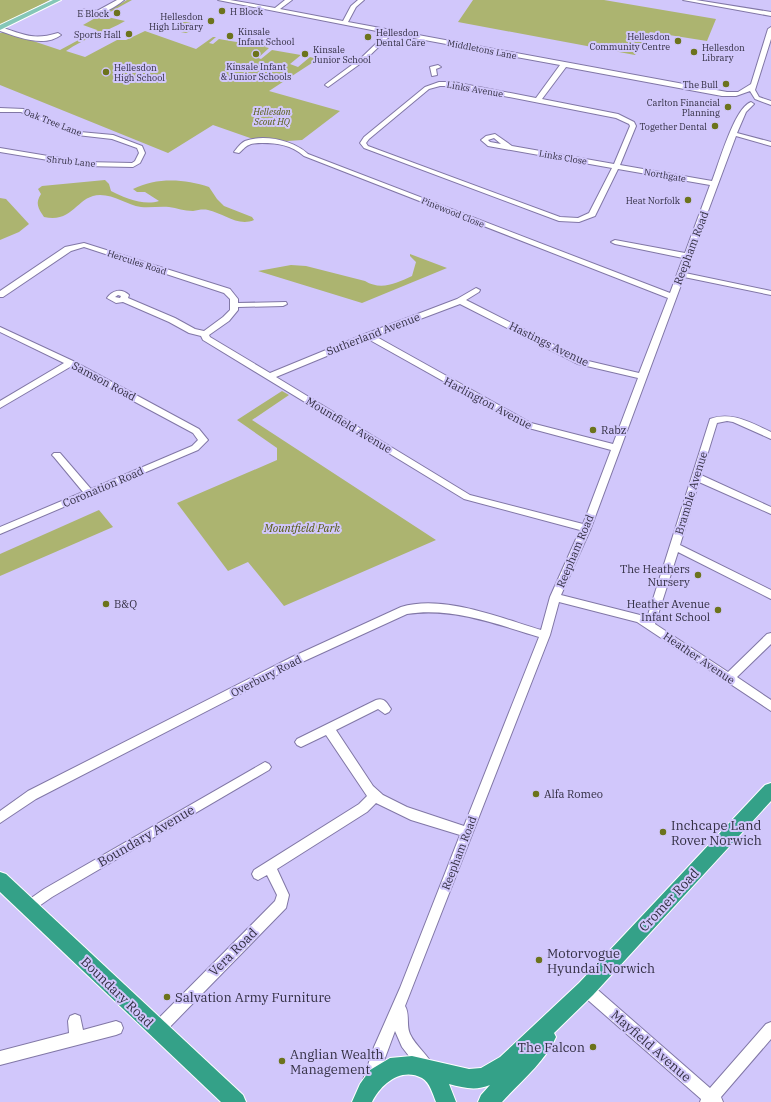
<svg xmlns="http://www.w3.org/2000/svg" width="771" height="1102" font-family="'IBM Plex Serif',serif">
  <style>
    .green { fill: #acb470 }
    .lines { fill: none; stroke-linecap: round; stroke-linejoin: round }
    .minor-casing { stroke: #8177a6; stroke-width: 2 }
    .major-casing { stroke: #fff; stroke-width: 2 }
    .highway-casing { stroke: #fff; stroke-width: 2 }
    .minor { fill: #fff; fill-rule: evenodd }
    .major { fill: #85c7b8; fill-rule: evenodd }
    .highway { fill: #34a188; fill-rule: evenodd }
    .poi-dot { fill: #6c731c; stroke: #d1c7fb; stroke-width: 1.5 }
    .labels { text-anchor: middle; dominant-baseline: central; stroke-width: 4; stroke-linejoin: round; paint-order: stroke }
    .far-poi-label { font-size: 9px; fill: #322e42; stroke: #d1c7fb; text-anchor: end }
    .far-street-label { font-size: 9px; fill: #322e42; stroke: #d1c7fb }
    .far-park-label { font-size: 9px; font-style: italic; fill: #545a0f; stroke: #d1c7fb }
    .street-label { font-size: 11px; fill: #322e42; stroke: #d1c7fb }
    .poi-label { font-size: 11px; fill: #322e42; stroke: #d1c7fb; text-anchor: start }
    .park-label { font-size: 11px; font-style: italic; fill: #545a0f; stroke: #d1c7fb }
    .near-poi-label { font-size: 13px; fill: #322e42; stroke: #d1c7fb; text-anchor: start }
    .near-street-label { font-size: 13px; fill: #322e42; stroke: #d1c7fb }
  </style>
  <rect width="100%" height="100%" fill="#d1c7fb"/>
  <g class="green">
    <path d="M0,0H50L0,26Z"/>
    <path d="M127,0H132L103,16L125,21C106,32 84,38 66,51L85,57L117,40H126L145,31L196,49L213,37H216L209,43L213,44L219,39L254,45L271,38L275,39L265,47L269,48L258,58L261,59L272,50L301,55L290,64L298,67L310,57L318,59L269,91L340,111L302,140L288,141L253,139L213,125L168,153L0,85V33L6,32L60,50L97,30L83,25Z"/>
    <path d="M473,0H604L716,19L707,41L650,32L635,55L458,22Z"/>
    <path d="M176,20L196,24L190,29L193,30L186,33L170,30L180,22Z"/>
    <path d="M105,180L109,184L111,191C124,198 144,206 159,201L145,192H137L133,189C157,177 185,179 209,187L217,199L224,206L252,217L254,220C238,227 223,213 208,210C203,209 198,210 193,211C184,211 177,208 169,207C160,206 150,208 141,207C127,205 115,195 100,195C77,195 73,224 44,217C38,208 35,203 41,194L38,189L42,186Z"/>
    <path d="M0,198L6,199L29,224L19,232L0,240Z"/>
    <path d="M410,254L447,268L362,303L258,271L291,265L306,266L365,281C381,291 397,283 412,276L416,262L410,256Z"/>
    <path d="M282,391L289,395L252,420L436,540L284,606L248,562L228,571L177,503L277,460V448L237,420Z"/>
    <path d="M99,510L113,527L0,576V554Z"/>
  </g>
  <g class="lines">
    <g class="minor-casing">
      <g id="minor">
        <path d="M117,0H124C112,10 93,20 78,11L81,9L97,11Z"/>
        <path d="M218,0H230L275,8L285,0H292L280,9L343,21L351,6L358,0H364L356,7L348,22L727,92H738L751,84L768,29L771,27V39L755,90L759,97L771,101V105L755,99L750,91L736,96H722L566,67L542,99L618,114L634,122L636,126L620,165L712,181C719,164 734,108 751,102L754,104L746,112L737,133L771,142V146L736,136L685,273L771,291V295L684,277L591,528L561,595L640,615L647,618L710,419C732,411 751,423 771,432V439L733,422L727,421L717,423L701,475L771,507V514L699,482L680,545L771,590V599L678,552L655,624L728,672L767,634L771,633V644L737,677L771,700V711L637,622L559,602L550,635L405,1006C410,1014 406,1025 410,1034C416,1047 429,1055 434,1068L432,1073L427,1075L422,1073L402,1047L395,1031L375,1085L370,1087L365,1085L363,1080L374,1047L400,988L460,835L411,820L376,803L367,812L277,869L289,895L286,908L162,1035L157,1037L152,1035L150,1030L152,1025L275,901L277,895L267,875L258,880L254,878L252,874L254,870L359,804L367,796L326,735L301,747L297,745L295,742L297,739L376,700C384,697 387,703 391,709L389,712L385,714L378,709L336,730L373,786L383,795L407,807L464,826L539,637C496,624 452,607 407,614L300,663L36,799L0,823V811L28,791L292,657L401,607C443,594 500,618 541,630L550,597L580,530L464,499L203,340L201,336L189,333L169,322L123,302L116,303L107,298C112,290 122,288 129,295L128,298L175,318L195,329L204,331L223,317L230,310V299L224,293L84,247L71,251L3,297H0V291L65,247L84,243L230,289L238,299V303L286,302L287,304L283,306L238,307V310L229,321L209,335L210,337L270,373L365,334L457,299L476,288L480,290L479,292L466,300L584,360L639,373L668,298L304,156C291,145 278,143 262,143C258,143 252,143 249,145C245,146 242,151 239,153L234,152C237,148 241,143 245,141C264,134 293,140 308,154L670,293L683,258L615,244L611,242L615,240L685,253L710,185L618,169L595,216L579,222L559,221L364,148L360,143L364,137L425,87L439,82H453L536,98L560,65L392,34L364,61L328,87L325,85L326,84L360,59L387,33ZM440,86H453L616,118L629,124L630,126L614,164L512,146L495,134L486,136L481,140L488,146L612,168L589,213L578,218L560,217L368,146L366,143L369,139L429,89ZM494,138L501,144L490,142L488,140ZM118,295L121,296L120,298L115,297ZM460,304L578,364L638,378L613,444L531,423L375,336ZM368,339L525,427L611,450L583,524L470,495L276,377Z"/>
        <path d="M683,0H696L771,12V16Z"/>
        <path d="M0,27C24,34 32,41 58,33L61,35C44,48 18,37 0,31Z"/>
        <path d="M438,65L441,67L436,69L437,75L432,76L430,67Z"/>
        <path d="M0,108L24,109L80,132L113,135L142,146L145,153L140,163L133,167L84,166L0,152V148L84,162L132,163L135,161L139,153L137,148L112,139L77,135L21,112H0Z"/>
        <path d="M0,327L73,361L199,429L208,440L198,450L0,534V527L83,492L54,457L52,455L54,453H60L91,489L192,446L198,440L193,433L70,367L0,408V401L64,363L0,332Z"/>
        <path d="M265,762L269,764L271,767L269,770L52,897L29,913L24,911L23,907L24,903L44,889Z"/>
        <path d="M586,982L591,984L710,1088L766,1024L771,1022V1039L721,1097L723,1102H700L701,1099L581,994L579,989L581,984Z"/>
        <path d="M75,1014L80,1016L83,1030L116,1021L121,1023L123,1028L121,1033L116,1035L0,1065V1051L69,1033L68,1021L70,1016Z"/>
      </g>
    </g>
    <g class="major-casing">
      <path id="major" d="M53,0H61L0,30V25Z"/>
    </g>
    <g class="highway-casing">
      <g id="highway">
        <path d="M771,783V801L593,995L554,1033L556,1037C545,1062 520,1082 502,1102H478L481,1095L490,1085C476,1091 464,1088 449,1084L456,1102H436C433,1095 430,1082 422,1078C401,1067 381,1084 372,1102H352L360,1084L370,1070L390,1058L412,1056L469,1069L481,1068L500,1057L579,983L765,785Z"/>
        <path d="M0,872L6,874L243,1095L246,1102H221L0,892Z"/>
      </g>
    </g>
    <use href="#minor" class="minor"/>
    <use href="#major" class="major"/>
    <use href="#highway" class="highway"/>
  </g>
  <g class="poi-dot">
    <circle cx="222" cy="11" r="4"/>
    <circle cx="117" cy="13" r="4"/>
    <circle cx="211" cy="21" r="4"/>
    <circle cx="129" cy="34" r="4"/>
    <circle cx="230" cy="36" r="4"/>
    <circle cx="368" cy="37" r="4"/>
    <circle cx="678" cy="41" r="4"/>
    <circle cx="694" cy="52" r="4"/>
    <circle cx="256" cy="54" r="4"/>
    <circle cx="305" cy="54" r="4"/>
    <circle cx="106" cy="72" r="4"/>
    <circle cx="726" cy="84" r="4"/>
    <circle cx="728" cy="107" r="4"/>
    <circle cx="715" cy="126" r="4"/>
    <circle cx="688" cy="200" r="4"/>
    <circle cx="593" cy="430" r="4"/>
    <circle cx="698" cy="575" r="4"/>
    <circle cx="106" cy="604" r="4"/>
    <circle cx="718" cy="610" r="4"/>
    <circle cx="536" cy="794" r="4"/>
    <circle cx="663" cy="832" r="4"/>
    <circle cx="539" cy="960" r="4"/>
    <circle cx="167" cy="997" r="4"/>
    <circle cx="593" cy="1047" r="4"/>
    <circle cx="282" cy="1061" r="4"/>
  </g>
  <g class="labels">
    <g class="far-poi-label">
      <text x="230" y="11" text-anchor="start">H Block</text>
      <text x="109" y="13">E Block</text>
      <text x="203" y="16">Hellesdon<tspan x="203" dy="10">High Library</tspan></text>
      <text x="238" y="31" text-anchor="start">Kinsale<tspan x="238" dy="10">Infant School</tspan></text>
      <text x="376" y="32" text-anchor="start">Hellesdon<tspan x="376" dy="10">Dental Care</tspan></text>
      <text x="121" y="34">Sports Hall</text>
      <text x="670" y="36">Hellesdon<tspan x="670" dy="10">Community Centre</tspan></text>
      <text x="702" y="47" text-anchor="start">Hellesdon<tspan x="702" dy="10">Library</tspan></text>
      <text x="313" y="49" text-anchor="start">Kinsale<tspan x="313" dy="10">Junior School</tspan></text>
      <text x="256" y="66" text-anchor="middle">Kinsale Infant<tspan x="256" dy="10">&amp; Junior Schools</tspan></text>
      <text x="114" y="67" text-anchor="start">Hellesdon<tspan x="114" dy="10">High School</tspan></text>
      <text x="718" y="84">The Bull</text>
      <text x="720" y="102">Carlton Financial<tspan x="720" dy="10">Planning</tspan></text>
      <text x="707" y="126">Together Dental</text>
      <text x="680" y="200">Heat Norfolk</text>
    </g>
    <g class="far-street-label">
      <text transform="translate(482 49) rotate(11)">Middletons Lane</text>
      <text transform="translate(475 89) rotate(10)">Links Avenue</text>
      <text transform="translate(53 122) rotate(21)">Oak Tree Lane</text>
      <text transform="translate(563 157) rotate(10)">Links Close</text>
      <text transform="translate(71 161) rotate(6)">Shrub Lane</text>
      <text transform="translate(665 175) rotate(10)">Northgate</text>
      <text transform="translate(453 212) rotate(22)">Pinewood Close</text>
      <text transform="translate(137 262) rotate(18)">Hercules Road</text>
    </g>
    <g class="far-park-label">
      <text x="272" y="111">Hellesdon<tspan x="272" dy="10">Scout HQ</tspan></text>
    </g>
    <g class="street-label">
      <text transform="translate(691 248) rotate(-69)">Reepham Road</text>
      <text transform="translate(373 334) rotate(-21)">Sutherland Avenue</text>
      <text transform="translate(549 344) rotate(26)">Hastings Avenue</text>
      <text transform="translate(104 381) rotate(28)">Samson Road</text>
      <text transform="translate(488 403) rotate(28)">Harlington Avenue</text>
      <text transform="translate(349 425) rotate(31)">Mountfield Avenue</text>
      <text transform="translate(103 487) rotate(-23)">Coronation Road</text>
      <text transform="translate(691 493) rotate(-73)">Bramble Avenue</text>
      <text transform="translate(575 551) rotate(-67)">Reepham Road</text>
      <text transform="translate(699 658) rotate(34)">Heather Avenue</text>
      <text transform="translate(266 676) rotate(-27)">Overbury Road</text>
      <text transform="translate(459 853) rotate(-69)">Reepham Road</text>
    </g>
    <g class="poi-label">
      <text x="601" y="430">Rabz</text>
      <text x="690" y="569" text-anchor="end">The Heathers<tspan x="690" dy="13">Nursery</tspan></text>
      <text x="114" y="604">B&amp;Q</text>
      <text x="710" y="604" text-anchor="end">Heather Avenue<tspan x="710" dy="13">Infant School</tspan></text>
      <text x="544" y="794">Alfa Romeo</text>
    </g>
    <g class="park-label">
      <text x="302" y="528">Mountfield Park</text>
    </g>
    <g class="near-poi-label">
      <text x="671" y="825">Inchcape Land<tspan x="671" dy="15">Rover Norwich</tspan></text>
      <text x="547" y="953">Motorvogue<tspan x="547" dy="15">Hyundai Norwich</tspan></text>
      <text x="175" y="997">Salvation Army Furniture</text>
      <text x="585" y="1047" text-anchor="end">The Falcon</text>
      <text x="290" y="1054">Anglian Wealth<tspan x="290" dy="15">Management</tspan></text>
    </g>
    <g class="near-street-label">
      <text transform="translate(146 836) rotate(-30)">Boundary Avenue</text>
      <text transform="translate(669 900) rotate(-47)">Cromer Road</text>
      <text transform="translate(233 952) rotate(-45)">Vera Road</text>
      <text transform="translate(117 992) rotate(44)">Boundary Road</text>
      <text transform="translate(651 1046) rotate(41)">Mayfield Avenue</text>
    </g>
  </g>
</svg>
